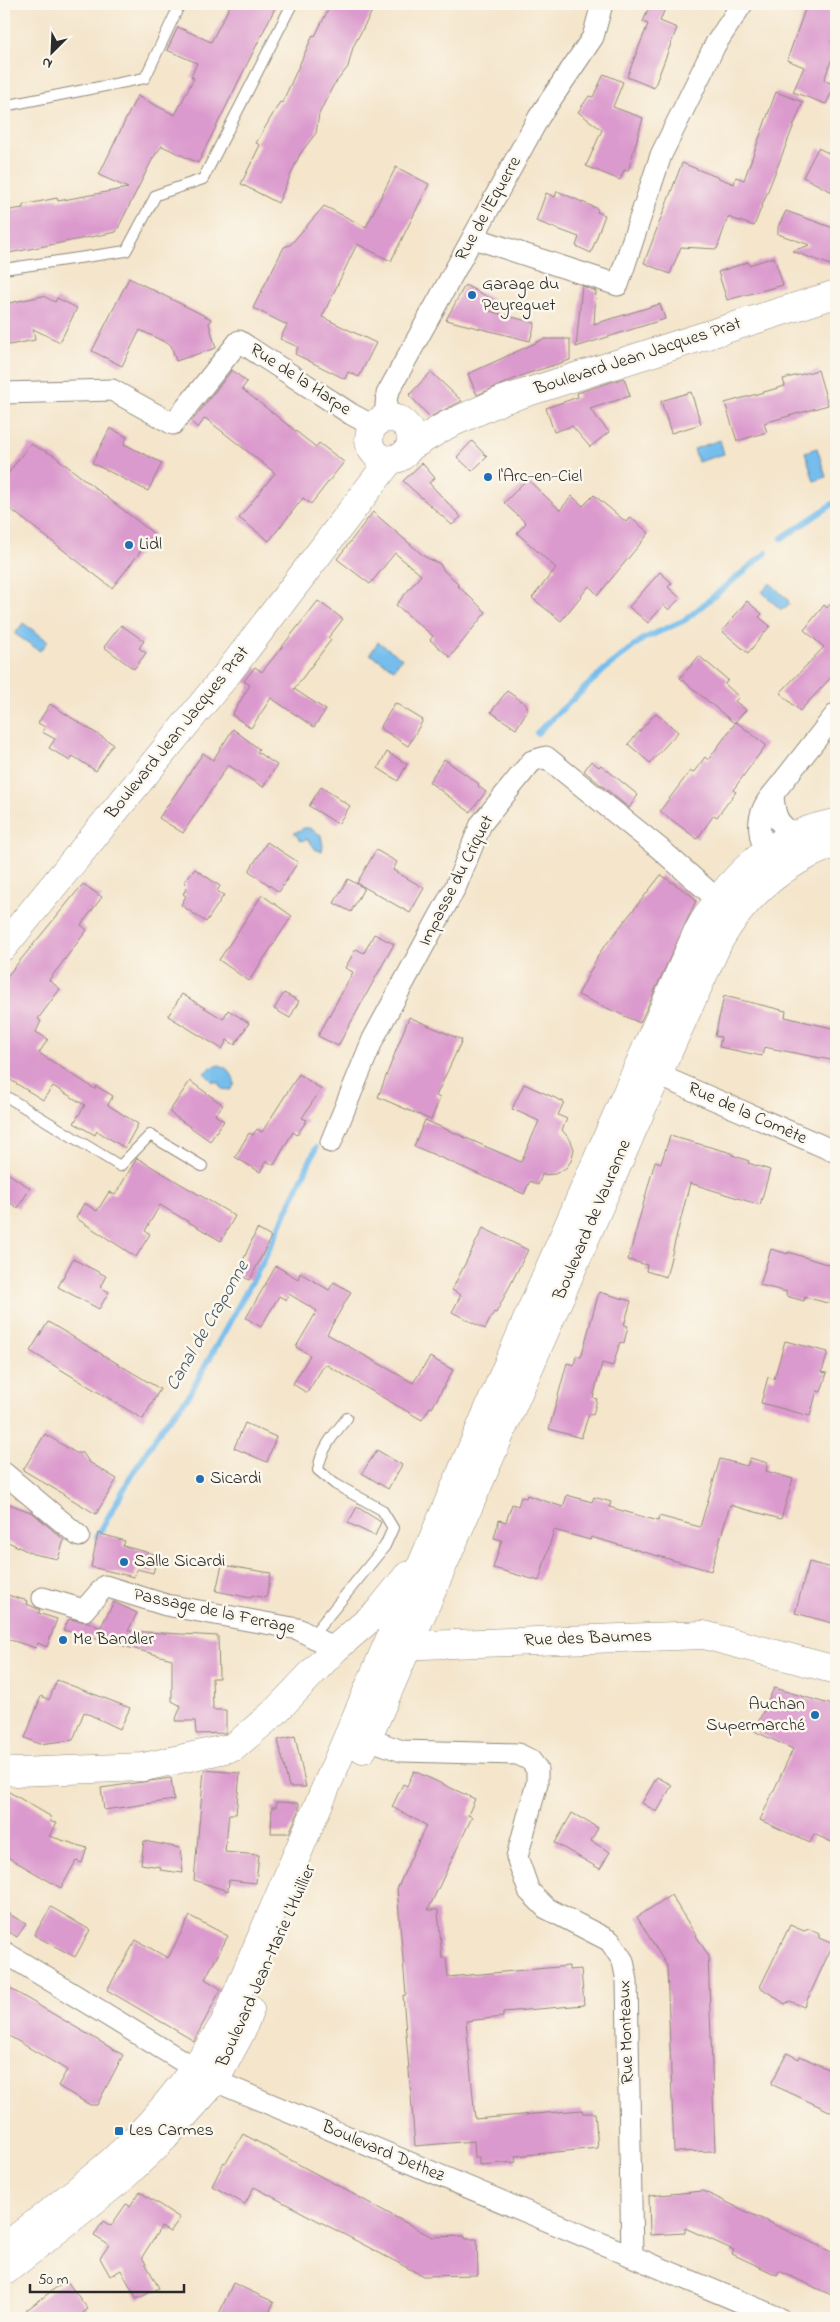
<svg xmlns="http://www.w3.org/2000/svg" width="840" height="2322" font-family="'Indie Flower',sans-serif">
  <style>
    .water { fill: #75bded; stroke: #50748c }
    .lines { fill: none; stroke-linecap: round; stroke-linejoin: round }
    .stream { stroke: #75bded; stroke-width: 6 }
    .building { fill: #db9acd }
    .lane-casing { stroke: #90887b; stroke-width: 12 }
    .street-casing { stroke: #90887b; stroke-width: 23 }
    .secondary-casing { stroke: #90887b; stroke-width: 29 }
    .lane { stroke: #fff; stroke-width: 10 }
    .street { stroke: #fff; stroke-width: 21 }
    .secondary { stroke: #fff; stroke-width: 28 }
    .poi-dot { fill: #1f6fb2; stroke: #fbf7ec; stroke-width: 2 }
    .labels { text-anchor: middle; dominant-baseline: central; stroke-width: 5; stroke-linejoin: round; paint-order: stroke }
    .street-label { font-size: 18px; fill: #2b2b2b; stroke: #fbf7ec }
    .poi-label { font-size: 18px; fill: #2b2b2b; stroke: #fbf7ec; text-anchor: start }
    .water-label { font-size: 19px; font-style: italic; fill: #415765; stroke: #fbf7ec }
  </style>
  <rect width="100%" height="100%" fill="#fbf7ec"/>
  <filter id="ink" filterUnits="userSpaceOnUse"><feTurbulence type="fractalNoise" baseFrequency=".02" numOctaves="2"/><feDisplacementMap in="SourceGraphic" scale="10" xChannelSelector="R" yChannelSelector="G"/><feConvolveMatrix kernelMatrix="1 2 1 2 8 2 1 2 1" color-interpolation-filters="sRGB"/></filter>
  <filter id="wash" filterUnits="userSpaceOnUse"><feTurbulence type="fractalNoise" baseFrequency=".0096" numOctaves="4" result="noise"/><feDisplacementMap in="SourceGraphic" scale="20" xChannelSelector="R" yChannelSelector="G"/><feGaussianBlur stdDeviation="1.12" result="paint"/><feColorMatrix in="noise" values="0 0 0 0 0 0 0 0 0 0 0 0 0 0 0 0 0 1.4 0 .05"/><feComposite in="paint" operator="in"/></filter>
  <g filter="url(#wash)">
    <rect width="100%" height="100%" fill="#f4e5cb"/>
    <g class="water">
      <path d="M720,440L724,454L698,462L694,449Z"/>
      <path d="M817,448L826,477L814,481L805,452Z"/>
      <path d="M770,583L788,600L789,605L786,608L780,609L762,592Z"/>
      <path d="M23,623L48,641L40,651L15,634Z"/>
      <path d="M378,642L402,658L394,669L370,654Z"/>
      <path d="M304,828H309L321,835L323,846L322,851L316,850L308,839L301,841L294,833Z"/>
      <path d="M220,1065C228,1068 236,1077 234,1086L230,1090L222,1089L219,1082H213L204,1073L209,1068Z"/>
    </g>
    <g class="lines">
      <g class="stream">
        <path d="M782,538L836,502"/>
        <path d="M537,733L604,670L643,639L685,620L766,553"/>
        <path d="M97,1537L133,1473L163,1426L188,1397L264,1260L316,1148"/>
      </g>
    </g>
    <g id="blocks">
      <g class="building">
        <path d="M231,4H277L198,163L162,146L153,158L116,232L4,254V211L23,208V205L57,198L58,201L128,188L99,175L137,96L175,115L194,78L191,77L197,63L167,50L178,27L211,42Z"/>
        <path d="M331,4H376L353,47L348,67L333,86L319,114L316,133L300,154L278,203L241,184L260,145L256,143L280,102L282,103L313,35L315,36Z"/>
        <path d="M650,4H667L660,21L677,28L654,88L627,77L648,24L643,22Z"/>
        <path d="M807,4H836L832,19L836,21V28L831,42L836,44V48L824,80L835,85L826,104L793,92L804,67L787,60Z"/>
        <path d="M604,74L623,82L613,107L643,118L628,171L624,170L620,180L586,166L602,130L578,112L589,96L593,97Z"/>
        <path d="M776,92L803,102L754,226L728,217L717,249L681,247L670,274L644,263L682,163L734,184L736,177L744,180Z"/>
        <path d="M818,148L836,157V194L803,177Z"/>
        <path d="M396,167L429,184L391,261L357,244L322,317L376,343L359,377L348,372L345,379L295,354L298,347L280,339L287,325L253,308L284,247L290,245L324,206L366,227Z"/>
        <path d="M557,191L598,209L597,212L605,215L591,253L576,246L579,237L536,221L546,193L555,197Z"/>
        <path d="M786,211L836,229V267L792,251L810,245L778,234V227Z"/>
        <path d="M774,257L783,285L727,300L718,272L748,262L749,265Z"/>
        <path d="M129,278L211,319L209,324L216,348L176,361L171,345L140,330L122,366L92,351Z"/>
        <path d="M465,285L492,299L489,311L535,323L530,341L446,320Z"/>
        <path d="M582,286L596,291L594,324L660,304L665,319L576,347Z"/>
        <path d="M43,296L55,302L57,298L77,308L60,342L33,329L35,340L4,346V304Z"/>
        <path d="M544,339H570V360L526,374L477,395L468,374Z"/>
        <path d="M232,370L247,382L242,389L316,447L319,443L344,462L311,504L303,498L269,541L239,518L275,473L205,418L198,428L191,422Z"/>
        <path d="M818,370L828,405L764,423L767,432L737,441L725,403L785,386L783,379Z"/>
        <path d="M431,372L462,401L430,417L409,395Z"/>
        <path d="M624,378L630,396L590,409L609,432L590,447L572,426L554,432L546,408L578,397L577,393Z"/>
        <path d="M691,392L701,424L671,433L661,401Z"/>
        <path d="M110,428L127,437L124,444L162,463L148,491L92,463Z"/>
        <path d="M472,441L487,457L472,471L457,457Z"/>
        <path d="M30,444L53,455L154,534L112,588L4,504V479Z"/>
        <path d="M422,463L435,478L429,483L461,517L452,525L403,481Z"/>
        <path d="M527,479L560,510L572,496L583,506L594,495L626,522L630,517L649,533L598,595L589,586L561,621L532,598L556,568L517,533L526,523L504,503Z"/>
        <path d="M373,512L425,557L440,564L444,571L458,583L457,585L486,612L450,657L430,640L433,636L396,605L421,575L395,553L370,584L337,559Z"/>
        <path d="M660,572L672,583L668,587L680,598L669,610L664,605L648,623L629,607Z"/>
        <path d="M836,597V672L800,711L780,693L824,647L804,630L824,605L827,608Z"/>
        <path d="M318,601L343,619L328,638L331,640L294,689L326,710L314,727L271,698L251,728L232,715L250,685L244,681L255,667L262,672Z"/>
        <path d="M747,601L762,614L759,617L770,626L748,653L722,631Z"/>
        <path d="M121,625L144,641L139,648L146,653L134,669L104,647Z"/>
        <path d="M699,656L728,680L725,684L739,697L735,701L746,710L734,723L680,678Z"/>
        <path d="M507,691L527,705V711L516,729L491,712Z"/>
        <path d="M395,703L423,720L408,746L380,728Z"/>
        <path d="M50,704L113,744L96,771L73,756L70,761L49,748L55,739L42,732L45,727L38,723Z"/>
        <path d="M656,713L678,732L650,763L628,744Z"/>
        <path d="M736,722L766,745L733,790L736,792L729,801L717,817L714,815L697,839L660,811L690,771L693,773L705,757L708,760Z"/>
        <path d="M233,729L259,749L257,752L277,765L263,787L228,765L183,833L159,818L203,753L213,760Z"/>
        <path d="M387,752L407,764L398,781L378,768Z"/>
        <path d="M444,759L479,784L478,786L486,792L470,812L429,782Z"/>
        <path d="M591,761L599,767L601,765L638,795L629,808L584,771Z"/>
        <path d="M321,787L350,806L338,824L309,806Z"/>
        <path d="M267,842L298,862L279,892L249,871Z"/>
        <path d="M376,850L397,862L393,870L424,888L410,913L357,883Z"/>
        <path d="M195,869L220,886L217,891L224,895L206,922L181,905L186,896L183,894L186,889L185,880Z"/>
        <path d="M661,875L691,895L696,901L640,1023L578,995L600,952Z"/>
        <path d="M348,879L364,888L351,912L334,903Z"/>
        <path d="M83,884L102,897L81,925L87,930L49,980L60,989L38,1019L41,1021L36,1032L48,1039L39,1053L95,1089L96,1086L113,1096L108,1105L138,1124L125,1148L97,1131L95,1135L74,1123L85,1105L53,1086L43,1100L4,1076V980Z"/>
        <path d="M262,895L292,916L249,981L219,960Z"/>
        <path d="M374,934L394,944L338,1046L318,1036L353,972L345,968L356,949L364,953Z"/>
        <path d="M284,993L299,1001L290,1018L274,1009Z"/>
        <path d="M182,994L223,1019L228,1010L249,1023L235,1045L227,1040L222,1049L168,1016Z"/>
        <path d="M724,996L786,1011L785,1017L836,1029V1061L764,1047L762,1056L719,1047L721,1037L715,1036Z"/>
        <path d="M409,1017L462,1040L436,1096L440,1098L431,1120L378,1097Z"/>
        <path d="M299,1074L321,1089L302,1118L307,1120L297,1135L293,1132L274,1165L266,1161L260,1172L235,1157L249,1133L253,1135L257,1129L262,1132Z"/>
        <path d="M190,1081L223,1105L215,1115L224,1121L210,1141L169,1112Z"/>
        <path d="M524,1084L564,1102L558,1115L567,1119L562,1130L571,1141L574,1149L571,1161L566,1168L555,1174L542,1175L538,1185L530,1181L524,1194L414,1146L425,1120L521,1162L539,1121L512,1109Z"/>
        <path d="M670,1136L732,1153V1155L749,1161L748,1163L770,1170L760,1205L690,1183L666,1277L646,1271L647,1265L628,1260L655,1161L661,1163Z"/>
        <path d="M137,1158L235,1216L221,1241L160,1205L145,1231L150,1234L136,1257L76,1218L84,1203L97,1211L109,1192L115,1195Z"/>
        <path d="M4,1171L30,1188L18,1208L4,1199Z"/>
        <path d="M483,1228L528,1250L496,1313L494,1312L485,1329L452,1312L461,1295L452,1290Z"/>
        <path d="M257,1229L271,1237L250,1280L237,1274Z"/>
        <path d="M771,1249L788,1254V1252L836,1267V1285L831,1304L805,1297L804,1301L786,1296L787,1292L760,1285Z"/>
        <path d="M73,1259L106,1276L100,1287L109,1292L99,1309L58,1287Z"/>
        <path d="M276,1266L298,1279L300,1273L329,1290L334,1282L351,1292L327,1334L413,1383L430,1357L453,1370L432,1408L430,1407L422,1420L325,1364L307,1393L293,1384L310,1355L296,1347L317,1311L289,1294L286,1300L279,1296L261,1327L246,1318Z"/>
        <path d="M599,1292L631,1301L624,1325L628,1326L624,1343L620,1342L613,1366L602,1363L593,1398L597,1399L593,1415L589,1414L581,1438L549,1429L567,1363L574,1365L576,1356L581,1357Z"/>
        <path d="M48,1322L160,1389L143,1419L30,1351Z"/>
        <path d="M785,1341L828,1352L822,1372L827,1373L821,1392L817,1391L810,1416L761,1403L768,1377L774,1379Z"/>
        <path d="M245,1423L276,1437L267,1462L234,1448Z"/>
        <path d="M45,1434L76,1453H83L89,1462L117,1479L96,1514L23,1470Z"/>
        <path d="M377,1450L402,1465L388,1489L362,1473Z"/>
        <path d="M750,1458L768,1463L766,1471L793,1479L781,1519L730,1505L711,1571L591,1537L590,1540L554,1530L539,1581L493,1568L502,1540L494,1538L499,1520L506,1522L512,1504L518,1506L521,1497L526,1498L527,1495L563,1507L567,1495L592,1502L594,1497L611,1502L609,1507L658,1521L659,1516L700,1527L720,1459L747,1466Z"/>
        <path d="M4,1502L33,1513L64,1540L58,1559L33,1554L4,1540Z"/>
        <path d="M357,1507L381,1522L375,1536L348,1523Z"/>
        <path d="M98,1533L125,1541L123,1546L158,1555L153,1573L137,1569L134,1577L91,1567Z"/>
        <path d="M809,1562L836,1569V1624L795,1613Z"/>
        <path d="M222,1565L271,1573L266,1598L252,1595L251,1598L216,1591Z"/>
        <path d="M4,1594L28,1601L27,1604L40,1610L38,1613L57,1619L47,1647L38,1643L36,1648L4,1638Z"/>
        <path d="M114,1602L137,1613L128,1631L218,1636L219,1678H212L213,1710H226V1733L196,1734L195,1721H175L181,1706L172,1701V1659L63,1630L69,1619L88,1622L100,1628Z"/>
        <path d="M57,1680L130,1708L120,1729L84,1712L73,1740L39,1744L25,1738L41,1696L49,1700Z"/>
        <path d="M774,1688L836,1706V1844L814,1834L810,1843L760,1820L793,1749L754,1731Z"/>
        <path d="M295,1736L306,1787H289L278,1740Z"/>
        <path d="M204,1770L240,1773L236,1814H229L225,1852L259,1855L256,1883L229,1880L228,1891L194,1880Z"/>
        <path d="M414,1771L475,1799L468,1815L472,1817L428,1910H438L442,1958H446L448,1977L569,1966V1970L581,1969L584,2005L503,2012V2017L466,2021L475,2119L582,2110L583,2113H595L598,2148L515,2156L516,2162L479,2165V2157H475L474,2141L415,2146L403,1995H406L397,1889L426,1825L392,1807L403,1784L407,1786Z"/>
        <path d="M657,1777L672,1785L657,1812L642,1803Z"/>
        <path d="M171,1778L174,1800L104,1810L101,1788Z"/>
        <path d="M4,1789L50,1816L51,1822L57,1823L49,1836L87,1848L82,1863L76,1861L61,1888L4,1855Z"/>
        <path d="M276,1802L299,1803V1811L289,1833H271L272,1807H276Z"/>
        <path d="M572,1813L598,1828L591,1841L610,1852L600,1869L555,1843Z"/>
        <path d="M144,1841L180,1848L183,1873L160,1870L161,1867L141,1864Z"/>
        <path d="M671,1895L708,1955L715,2151L674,2152L667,1966L637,1917Z"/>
        <path d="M51,1907L90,1930L75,1957L34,1935Z"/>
        <path d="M4,1911L26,1924L17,1937L4,1929Z"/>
        <path d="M190,1916L228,1936L205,1979L221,1989L194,2041L107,1990L136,1940L168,1958Z"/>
        <path d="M790,1925L804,1931L809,1929L819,1934V1938L833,1944L804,2007L790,2001L785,2004L760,1987Z"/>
        <path d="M4,1985L123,2055L97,2105H90L58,2086L67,2070L4,2033Z"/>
        <path d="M787,2053L799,2059L800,2056L836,2073V2114L773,2085L772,2082Z"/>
        <path d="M243,2134L432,2237L465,2236V2239H477L478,2275L423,2276L254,2187L245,2204L212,2186L224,2162L226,2163Z"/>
        <path d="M703,2191L836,2254V2297L779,2271L777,2275L732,2254L734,2250L685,2228V2233L650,2235L649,2196Z"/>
        <path d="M140,2192L180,2218L170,2232L161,2227L142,2257L159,2288L137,2299L121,2270L110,2276L100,2258L109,2245L94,2236L103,2221L111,2226L126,2204L130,2206Z"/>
        <path d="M66,2280L88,2309L77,2318H16Z"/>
        <path d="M233,2283L274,2302L267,2318H217Z"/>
      </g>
    </g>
  </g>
  <g filter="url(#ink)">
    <use href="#blocks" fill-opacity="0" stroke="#90887b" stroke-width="1"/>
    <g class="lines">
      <g class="lane-casing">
        <g id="lane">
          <path d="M4,106L145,78L180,4"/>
          <path d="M4,269L126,251L156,195L203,179L292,4"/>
          <path d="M4,1095L120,1166L150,1135L202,1166"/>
          <path d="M312,1636L385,1546L393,1528L382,1510L335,1484L318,1470C321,1449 334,1434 347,1418"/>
        </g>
      </g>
      <g class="street-casing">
        <g id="street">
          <path d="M474,238L618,285L661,155L715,45L742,4"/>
          <path d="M4,393L112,390L173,424L239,341L351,414L373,426"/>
          <path d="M385,418L387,394L539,117L593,37L602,4"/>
          <path d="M773,794L836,714"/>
          <path d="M774,864C757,842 753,816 773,794C775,830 784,822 804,846"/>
          <path d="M658,1075L836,1152"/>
          <path d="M331,1142L373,1039L456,886L481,824L532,761L546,757L659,848L718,900"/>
          <path d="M4,1473L79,1536"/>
          <path d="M43,1598L84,1610L105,1586L166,1605L298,1629L335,1649"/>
          <path d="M368,1739L402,1751L518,1754L530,1760L537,1769V1783L517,1857L529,1891L546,1908L610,1941L623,1961L627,1981L632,2256"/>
          <path d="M4,1952L215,2081L779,2318"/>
        </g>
      </g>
      <g class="secondary-casing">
        <g id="secondary">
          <circle cx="390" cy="439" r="21"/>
          <path d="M410,447L447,425L503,400L836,294"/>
          <path d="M4,946L227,674L391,459"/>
          <path d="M394,1646L704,1635L836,1670"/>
          <path d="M363,1749L640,1113L719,941C746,894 785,861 836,843"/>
          <path d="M4,1771L17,1772L144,1767L234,1747L275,1712L335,1649L379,1611L407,1576"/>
          <path d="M4,2248C39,2220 77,2192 111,2162C156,2122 192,2075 224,2024L539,1292L697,933C727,879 773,833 836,823"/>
          <path d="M4,2272L121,2179L165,2137L215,2081L241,2032L250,2009"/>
        </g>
      </g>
      <use href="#lane" class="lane"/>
      <use href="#street" class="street"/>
      <use href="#secondary" class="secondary"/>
    </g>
  </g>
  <g class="poi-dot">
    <circle cx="472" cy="295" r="5"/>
    <circle cx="488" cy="477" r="5"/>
    <circle cx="129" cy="545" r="5"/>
    <circle cx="200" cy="1479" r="5"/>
    <circle cx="124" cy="1562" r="5"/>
    <circle cx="63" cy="1640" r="5"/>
    <circle cx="815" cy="1715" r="5"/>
    <rect x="114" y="2126" width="10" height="10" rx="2.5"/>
  </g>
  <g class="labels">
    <g class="street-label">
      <text transform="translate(489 209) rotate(-61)">Rue de l'Equerre</text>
      <text transform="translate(638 357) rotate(-18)">Boulevard Jean Jacques Prat</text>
      <text transform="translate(300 380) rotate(33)">Rue de la Harpe</text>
      <text transform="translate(178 733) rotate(-51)">Boulevard Jean Jacques Prat</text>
      <text transform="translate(457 881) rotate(-63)">Impasse du Criquet</text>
      <text transform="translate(747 1114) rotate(24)">Rue de la Comète</text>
      <text transform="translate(593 1220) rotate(-67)">Boulevard de Vauranne</text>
      <text transform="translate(214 1612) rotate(12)">Passage de la Ferrage</text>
      <text transform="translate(588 1639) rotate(-2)">Rue des Baumes</text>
      <text transform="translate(267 1966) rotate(-66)">Boulevard Jean-Marie L'Huillier</text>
      <text transform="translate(627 2032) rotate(-92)">Rue Monteaux</text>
      <text transform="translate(383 2152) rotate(23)">Boulevard Dethez</text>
    </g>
    <g class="poi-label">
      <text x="482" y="285">Garage du<tspan x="482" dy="21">Peyreguet</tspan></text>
      <text x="498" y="477">l'Arc-en-Ciel</text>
      <text x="139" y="545">Lidl</text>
      <text x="210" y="1479">Sicardi</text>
      <text x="134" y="1562">Salle Sicardi</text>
      <text x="73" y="1640">Me Bandler</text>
      <text x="805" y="1705" text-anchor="end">Auchan<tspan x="805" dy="21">Supermarché</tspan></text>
      <text x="129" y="2131">Les Carmes</text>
    </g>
    <g class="water-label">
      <text transform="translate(208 1326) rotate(-60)">Canal de Craponne</text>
    </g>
  </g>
  <rect width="840" height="2322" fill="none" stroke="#fbf7ec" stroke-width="20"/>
  <g transform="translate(52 52) rotate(204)" stroke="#fbf7ec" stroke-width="4" paint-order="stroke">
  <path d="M0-4L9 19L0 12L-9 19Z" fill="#2b2b2b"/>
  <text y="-8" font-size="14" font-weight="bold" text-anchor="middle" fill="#2b2b2b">N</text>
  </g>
  <path d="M30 2284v8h154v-8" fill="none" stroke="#2b2b2b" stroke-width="2.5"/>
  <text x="38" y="2284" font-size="15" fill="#2b2b2b" stroke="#fbf7ec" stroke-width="4" paint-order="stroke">50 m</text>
</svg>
